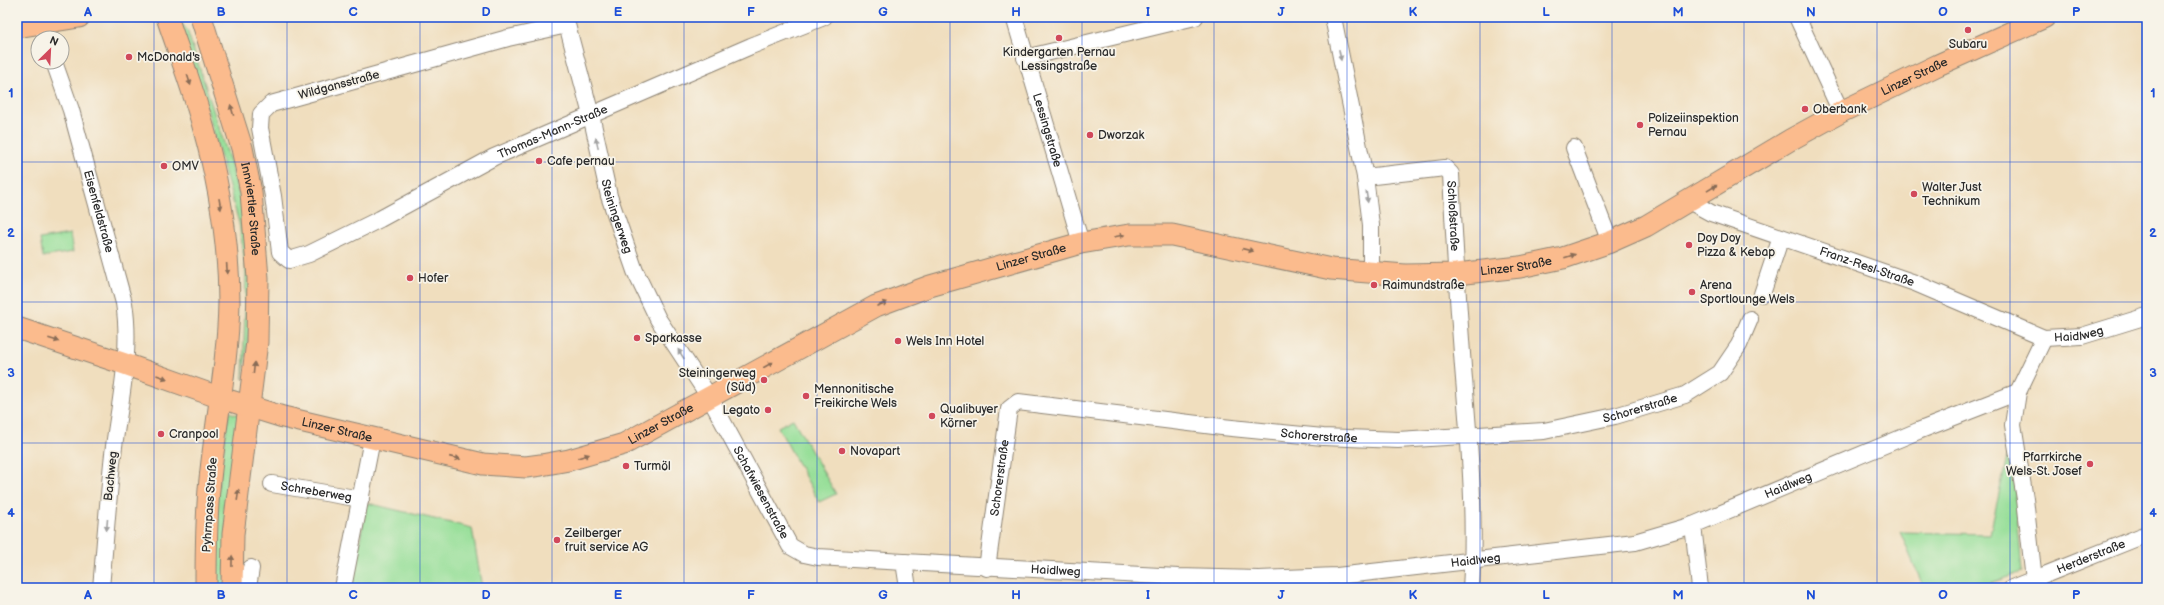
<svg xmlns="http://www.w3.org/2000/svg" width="2164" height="605" font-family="'Balsamiq Sans',sans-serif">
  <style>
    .green { fill: #97df99; stroke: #618562 }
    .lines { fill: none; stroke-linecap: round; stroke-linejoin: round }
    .minor-casing { stroke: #8e8474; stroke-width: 18 }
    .major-casing { stroke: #8e8474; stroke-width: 23 }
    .minor { stroke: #fff; stroke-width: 16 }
    .major { stroke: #fbbb8d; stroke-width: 21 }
    .oneway { fill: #a0a0a0 }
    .oneway2 { fill: #896c57 }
    .grid { fill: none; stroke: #1d4ed8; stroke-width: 1; stroke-opacity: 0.55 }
    .poi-dot { fill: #d1495b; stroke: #f7f3e8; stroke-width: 1.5 }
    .labels { text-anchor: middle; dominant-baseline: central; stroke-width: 3.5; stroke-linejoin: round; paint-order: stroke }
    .poi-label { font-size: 12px; fill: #2b2b2b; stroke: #f7f3e8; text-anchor: start }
    .street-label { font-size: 12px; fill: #2b2b2b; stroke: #f7f3e8 }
    .neatline { fill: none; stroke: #1d4ed8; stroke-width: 1.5 }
    .grid-label { font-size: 13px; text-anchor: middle; font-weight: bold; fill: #1d4ed8 }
  </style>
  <rect width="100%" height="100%" fill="#f7f3e8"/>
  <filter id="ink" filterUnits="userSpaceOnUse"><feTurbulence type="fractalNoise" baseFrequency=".025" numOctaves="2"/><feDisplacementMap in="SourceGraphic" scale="8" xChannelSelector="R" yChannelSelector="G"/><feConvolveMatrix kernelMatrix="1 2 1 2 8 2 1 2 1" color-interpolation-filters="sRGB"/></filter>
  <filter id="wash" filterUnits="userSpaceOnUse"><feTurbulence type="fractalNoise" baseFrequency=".012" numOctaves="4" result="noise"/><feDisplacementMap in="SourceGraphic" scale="16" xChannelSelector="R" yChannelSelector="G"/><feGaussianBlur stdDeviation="0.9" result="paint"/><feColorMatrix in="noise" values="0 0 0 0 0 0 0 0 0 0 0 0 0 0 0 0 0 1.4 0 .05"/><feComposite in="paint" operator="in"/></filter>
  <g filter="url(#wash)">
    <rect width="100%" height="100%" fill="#f0debe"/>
    <g class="green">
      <path d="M179,23H181L187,30L231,164L246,222L252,309L243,379L246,271L239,223L207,109Z"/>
      <path d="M70,234L73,252L43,257L40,239Z"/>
      <path d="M229,412L242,416L223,588H214L216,502Z"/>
      <path d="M793,419L836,494L819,502L778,427Z"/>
      <path d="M2011,440L2022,572L1976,588H1924L1900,532L1990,534Z"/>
      <path d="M367,503L472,528L482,588H351Z"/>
    </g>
  </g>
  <g filter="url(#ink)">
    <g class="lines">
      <g class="minor-casing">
        <g id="minor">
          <path d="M40,17L46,38"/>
          <path id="s1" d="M565,17L591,115L609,196L635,271L658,319L710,398L790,546L804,554L818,557L904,562L908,588"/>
          <path id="s2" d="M1014,17L1081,243"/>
          <path d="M1333,17L1365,177L1371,225V273"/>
          <path d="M1797,17L1841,112"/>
          <path id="s3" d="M567,25L508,38L271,104L261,114L260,128L273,196L280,252L289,260L309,254L380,219L494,157L751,46L824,17"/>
          <path d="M1025,58L1195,17"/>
          <path id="s4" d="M54,62L71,110L124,303C132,353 119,405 113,454C108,499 105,543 101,588"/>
          <path d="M1574,148L1610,242"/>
          <path id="s5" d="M1365,177L1445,168L1451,174C1454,238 1458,303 1463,367C1469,440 1476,515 1471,588"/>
          <path id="s6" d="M1689,201L1711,213L1915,283L2044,338L2082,336L2147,316"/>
          <path d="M1762,294L1781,237"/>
          <path id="s7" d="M272,484L361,499"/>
          <path d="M1693,525L1700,588"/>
          <path id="s8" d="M904,562L1178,577L1259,579L1337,576L1635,542L1693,525L1918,431L2018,392"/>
          <path id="s9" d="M987,568L1009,409L1018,402L1222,427L1323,437L1398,440L1544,431L1615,416L1685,395L1720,373L1739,345L1750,319"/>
          <path d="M2034,580L2025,499L2013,425L2018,392L2044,338"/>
          <path d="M248,588L251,568"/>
          <path d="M343,588L372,439"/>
          <path id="s10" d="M2012,588L2147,534"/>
        </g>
      </g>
      <g class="major-casing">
        <g id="major">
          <path d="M167,17C179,53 193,89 203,126C219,183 229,243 229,302C228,362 216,420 210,479C206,515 206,552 206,588"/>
          <path id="s11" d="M201,17L242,148L251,192L258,278L257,342L233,534L232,588"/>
          <path d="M17,27L79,17"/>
          <path id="s12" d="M17,328L125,364L221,398L283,417L483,464L526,467L541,465L569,460L624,444L876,306L930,286L1081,243L1129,235H1172L1331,269L1405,275L1456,274L1520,267L1563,258L1610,242L1646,226L1790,140L1841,112L1938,65L2045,17"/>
        </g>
      </g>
      <use href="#minor" class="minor"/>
      <use href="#major" class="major"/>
    </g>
    <defs><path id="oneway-solid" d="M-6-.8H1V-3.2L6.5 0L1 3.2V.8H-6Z"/></defs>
    <g class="oneway">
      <use href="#oneway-solid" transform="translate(1340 55) rotate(79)"/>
      <use href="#oneway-solid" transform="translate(597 143) rotate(-102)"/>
      <use href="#oneway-solid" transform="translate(1367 197) rotate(82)"/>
      <use href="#oneway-solid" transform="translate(681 354) rotate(-123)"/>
      <use href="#oneway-solid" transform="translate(107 525) rotate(95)"/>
    </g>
    <g class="oneway2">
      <use href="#oneway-solid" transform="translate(189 80) rotate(72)"/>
      <use href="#oneway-solid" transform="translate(232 110) rotate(-106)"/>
      <use href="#oneway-solid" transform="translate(1712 188) rotate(-31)"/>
      <use href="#oneway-solid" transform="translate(220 204) rotate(80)"/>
      <use href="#oneway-solid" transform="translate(1119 236) rotate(-10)"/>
      <use href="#oneway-solid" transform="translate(1248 250) rotate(13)"/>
      <use href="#oneway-solid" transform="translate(1570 256) rotate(-18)"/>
      <use href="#oneway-solid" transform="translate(227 269) rotate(86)"/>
      <use href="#oneway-solid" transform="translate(882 304) rotate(-21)"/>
      <use href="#oneway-solid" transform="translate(54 340) rotate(18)"/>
      <use href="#oneway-solid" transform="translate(768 365) rotate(-30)"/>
      <use href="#oneway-solid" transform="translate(254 368) rotate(-84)"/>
      <use href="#oneway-solid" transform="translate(162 377) rotate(20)"/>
      <use href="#oneway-solid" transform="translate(584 456) rotate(-17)"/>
      <use href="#oneway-solid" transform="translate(455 458) rotate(13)"/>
      <use href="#oneway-solid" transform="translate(238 495) rotate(-82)"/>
      <use href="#oneway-solid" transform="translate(232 561) rotate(-89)"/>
    </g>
  </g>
  <path class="grid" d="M154,17V588M287,17V588M420,17V588M552,17V588M684,17V588M817,17V588M950,17V588M1082,17V588M1214,17V588M1347,17V588M1480,17V588M1612,17V588M1744,17V588M1877,17V588M2010,17V588M17,162H2147M17,302H2147M17,443H2147"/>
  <g class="poi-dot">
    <circle cx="1968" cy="30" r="4"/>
    <circle cx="1059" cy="38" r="4"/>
    <circle cx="129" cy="57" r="4"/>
    <circle cx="1805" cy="109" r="4"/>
    <circle cx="1640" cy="125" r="4"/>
    <circle cx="1090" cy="135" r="4"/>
    <circle cx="539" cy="161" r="4"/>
    <circle cx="164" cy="166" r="4"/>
    <circle cx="1914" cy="194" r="4"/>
    <circle cx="1689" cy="245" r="4"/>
    <circle cx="410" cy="278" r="4"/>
    <circle cx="1374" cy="285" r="4"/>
    <circle cx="1692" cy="292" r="4"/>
    <circle cx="637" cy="338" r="4"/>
    <circle cx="898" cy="341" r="4"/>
    <circle cx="764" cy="380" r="4"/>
    <circle cx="806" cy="396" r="4"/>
    <circle cx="768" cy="410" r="4"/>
    <circle cx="932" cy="416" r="4"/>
    <circle cx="161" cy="434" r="4"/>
    <circle cx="842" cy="451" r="4"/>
    <circle cx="2090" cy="464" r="4"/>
    <circle cx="626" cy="466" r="4"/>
    <circle cx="557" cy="540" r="4"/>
  </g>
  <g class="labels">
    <g class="poi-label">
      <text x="1968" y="44" text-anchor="middle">Subaru</text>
      <text x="1059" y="52" text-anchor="middle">Kindergarten Pernau<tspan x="1059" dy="14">Lessingstraße</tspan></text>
      <text x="137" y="57">McDonald's</text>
      <text x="1813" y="109">Oberbank</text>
      <text x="1648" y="118">Polizeiinspektion<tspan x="1648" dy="14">Pernau</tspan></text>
      <text x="1098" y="135">Dworzak</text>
      <text x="547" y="161">Cafe pernau</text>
      <text x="172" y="166">OMV</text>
      <text x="1922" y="187">Walter Just<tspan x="1922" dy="14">Technikum</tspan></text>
      <text x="1697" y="238">Doy Doy<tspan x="1697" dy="14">Pizza &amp; Kebap</tspan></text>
      <text x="418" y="278">Hofer</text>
      <text x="1382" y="285">Raimundstraße</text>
      <text x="1700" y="285">Arena<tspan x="1700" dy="14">Sportlounge Wels</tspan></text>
      <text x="645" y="338">Sparkasse</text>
      <text x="906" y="341">Wels Inn Hotel</text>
      <text x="756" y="373" text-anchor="end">Steiningerweg<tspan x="756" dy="14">(Süd)</tspan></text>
      <text x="814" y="389">Mennonitische<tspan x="814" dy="14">Freikirche Wels</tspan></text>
      <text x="940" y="409">Qualibuyer<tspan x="940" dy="14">Körner</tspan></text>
      <text x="760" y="410" text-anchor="end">Legato</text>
      <text x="169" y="434">Cranpool</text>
      <text x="850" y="451">Novapart</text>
      <text x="2082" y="457" text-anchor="end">Pfarrkirche<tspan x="2082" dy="14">Wels-St. Josef</tspan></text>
      <text x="634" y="466">Turmöl</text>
      <text x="565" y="533">Zeilberger<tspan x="565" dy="14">fruit service AG</tspan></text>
    </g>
    <g class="street-label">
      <text stroke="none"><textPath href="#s12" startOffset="2016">Linzer Straße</textPath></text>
      <text transform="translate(339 85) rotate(-15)">Wildgansstraße</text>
      <text stroke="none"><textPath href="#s2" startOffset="118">Lessingstraße</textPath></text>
      <text stroke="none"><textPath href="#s3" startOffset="766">Thomas-Mann-Straße</textPath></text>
      <text stroke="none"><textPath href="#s11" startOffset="199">Innviertler Straße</textPath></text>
      <text stroke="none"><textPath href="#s4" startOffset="156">Eisenfeldstraße</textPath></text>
      <text stroke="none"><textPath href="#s1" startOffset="206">Steiningerweg</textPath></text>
      <text stroke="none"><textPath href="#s5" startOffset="131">Schloßstraße</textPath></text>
      <text stroke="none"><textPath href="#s12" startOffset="1080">Linzer Straße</textPath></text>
      <text stroke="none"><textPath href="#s12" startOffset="1572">Linzer Straße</textPath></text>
      <text stroke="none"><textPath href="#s6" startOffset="190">Franz-Resl-Straße</textPath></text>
      <text stroke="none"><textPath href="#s6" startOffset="416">Haidlweg</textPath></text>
      <text stroke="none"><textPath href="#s9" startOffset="799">Schorerstraße</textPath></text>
      <text stroke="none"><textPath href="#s12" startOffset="672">Linzer Straße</textPath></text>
      <text stroke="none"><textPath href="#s12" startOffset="336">Linzer Straße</textPath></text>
      <text stroke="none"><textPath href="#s9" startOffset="475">Schorerstraße</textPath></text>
      <text transform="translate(111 476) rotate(-84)">Bachweg</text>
      <text stroke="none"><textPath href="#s9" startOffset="91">Schorerstraße</textPath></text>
      <text stroke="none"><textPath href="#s8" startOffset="897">Haidlweg</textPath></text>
      <text stroke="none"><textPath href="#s7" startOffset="45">Schreberweg</textPath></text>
      <text stroke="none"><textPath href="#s1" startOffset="519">Schafwiesenstraße</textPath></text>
      <text transform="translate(210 505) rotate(-86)">Pyhrnpass Straße</text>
      <text stroke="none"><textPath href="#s10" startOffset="85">Herderstraße</textPath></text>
      <text stroke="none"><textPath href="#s8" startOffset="573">Haidlweg</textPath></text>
      <text stroke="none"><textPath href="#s8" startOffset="152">Haidlweg</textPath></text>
    </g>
  </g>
  <rect width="2164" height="605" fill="none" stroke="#f7f3e8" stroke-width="44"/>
  <g transform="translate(50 50) rotate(24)"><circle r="19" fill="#f7f3e8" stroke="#a5a39c"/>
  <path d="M0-3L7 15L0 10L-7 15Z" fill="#d1495b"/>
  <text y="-6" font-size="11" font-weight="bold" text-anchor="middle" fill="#2b2b2b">N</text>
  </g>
  <rect x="22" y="22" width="2120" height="561" class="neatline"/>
  <g class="grid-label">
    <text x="88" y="16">A</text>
    <text x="221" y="16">B</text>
    <text x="353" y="16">C</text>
    <text x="486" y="16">D</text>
    <text x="618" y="16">E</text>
    <text x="751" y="16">F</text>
    <text x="883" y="16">G</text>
    <text x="1016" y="16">H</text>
    <text x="1148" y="16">I</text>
    <text x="1281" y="16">J</text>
    <text x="1413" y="16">K</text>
    <text x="1546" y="16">L</text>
    <text x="1678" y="16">M</text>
    <text x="1811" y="16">N</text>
    <text x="1943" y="16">O</text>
    <text x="2076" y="16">P</text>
    <text x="11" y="97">1</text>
    <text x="2153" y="97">1</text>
    <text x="11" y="237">2</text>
    <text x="2153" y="237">2</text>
    <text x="11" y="377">3</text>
    <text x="2153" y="377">3</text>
    <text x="11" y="517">4</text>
    <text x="2153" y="517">4</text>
    <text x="88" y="599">A</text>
    <text x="221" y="599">B</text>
    <text x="353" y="599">C</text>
    <text x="486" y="599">D</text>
    <text x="618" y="599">E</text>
    <text x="751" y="599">F</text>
    <text x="883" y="599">G</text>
    <text x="1016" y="599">H</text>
    <text x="1148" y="599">I</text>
    <text x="1281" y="599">J</text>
    <text x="1413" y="599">K</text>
    <text x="1546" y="599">L</text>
    <text x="1678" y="599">M</text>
    <text x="1811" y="599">N</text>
    <text x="1943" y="599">O</text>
    <text x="2076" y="599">P</text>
  </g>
</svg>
